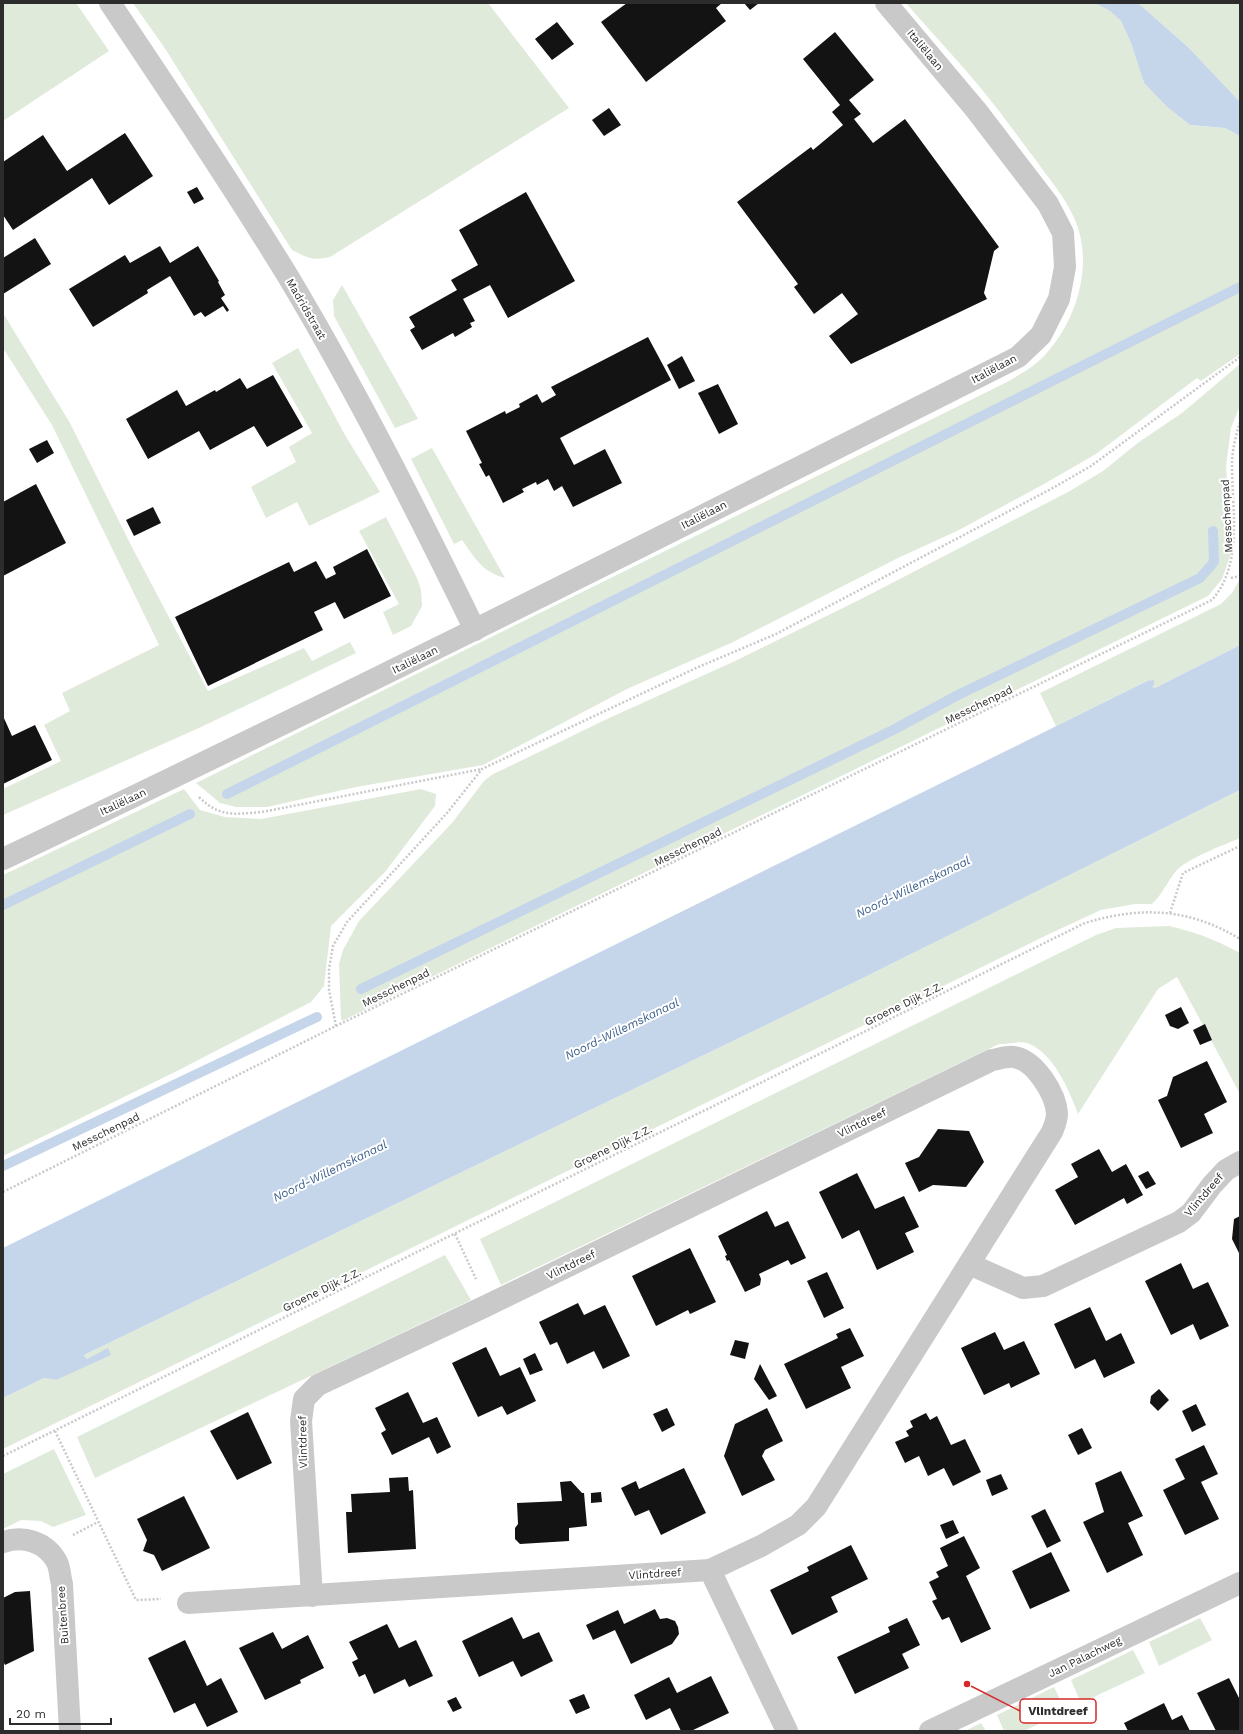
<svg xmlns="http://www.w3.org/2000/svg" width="1243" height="1734" font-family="'Work Sans',sans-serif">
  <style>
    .green { fill: #e0eada }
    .water { fill: #c6d6ea }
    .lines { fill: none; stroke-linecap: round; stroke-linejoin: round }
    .stream { stroke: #c6d6ea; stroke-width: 10 }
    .building { fill: #131313 }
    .path { stroke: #c9c9c9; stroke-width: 2.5; stroke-dasharray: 2 2; stroke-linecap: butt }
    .minor { stroke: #c9c9c9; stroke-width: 22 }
    .tertiary { stroke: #c9c9c9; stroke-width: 22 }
    .labels { text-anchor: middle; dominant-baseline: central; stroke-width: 4; stroke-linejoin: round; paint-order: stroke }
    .street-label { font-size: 11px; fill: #2c2c2c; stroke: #fff }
    .water-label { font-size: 12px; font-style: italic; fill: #3c5f8d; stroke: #fff }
    .leader { fill: none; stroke: #d62828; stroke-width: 1.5 }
    .callout-dot { fill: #d62828; stroke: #fff; stroke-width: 1.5 }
    .callout { fill: #fff; stroke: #d62828; stroke-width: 1.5 }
    .callout-label { font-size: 12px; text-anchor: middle; font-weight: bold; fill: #2c2c2c }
  </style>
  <rect width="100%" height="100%" fill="#fff"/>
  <g class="green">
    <path d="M3,3H76L109,51L3,121Z"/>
    <path d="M133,3H488L569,108L330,257C312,261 308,258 292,250L164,47Z"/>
    <path d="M906,3H1095L1110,11L1121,21L1131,43L1144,83L1167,107L1190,125L1225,128L1240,136V354L1201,381L1197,378L1096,454L1044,484L959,530L898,558L731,643L627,689L483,765L356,787L267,807H236L220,803L196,783L1009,381C1022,373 1035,366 1045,355C1077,320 1094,264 1075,220C1066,198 1049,179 1035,159C1023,143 1011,127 999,111C970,73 937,39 906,3Z"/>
    <path d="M1138,3H1240V102L1189,48Z"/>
    <path d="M342,285L418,419L395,428L334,316L333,300Z"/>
    <path d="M3,313L70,423L133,549L208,691L304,648L312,661L350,642L356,653L199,728L3,815V789L61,761L44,725L70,711L62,693L159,645L52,425L3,348Z"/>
    <path d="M298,348L345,435L380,492L309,526L297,502L266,518L251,487L296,462L289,447L312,433L272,363Z"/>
    <path d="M1240,364V406L1231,428L1226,466L1232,551L1222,579L1208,596L342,1021L341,1019L339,964L343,950L359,921L452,823L484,781L493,774L506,768L607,719L735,661L863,598L1068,492L1103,471L1139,442L1182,413Z"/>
    <path d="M432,448L505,578C481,571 476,559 462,540L454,544L411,459Z"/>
    <path d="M386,517L417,578L421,590L422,606L411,626L393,635L383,612L399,604L359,531Z"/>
    <path d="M1240,579V645L1155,688H1152L1153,686L1147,681L1056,726L1040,693L1221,604L1232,593Z"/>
    <path d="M184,789L200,810L225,817L261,819L421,789L436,794L435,806L385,872L331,926L324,986L311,1002L175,1072L3,1156V875Z"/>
    <path d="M1240,790V838C1224,845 1186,859 1176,871C1167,882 1162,895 1152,904H1135L1101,910L1047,935L3,1449V1398L44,1378L56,1380L87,1359L84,1355L861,979Z"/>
    <path d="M1169,926C1198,933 1214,939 1240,953V1094L1177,977L1158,989L1078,1114C1069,1090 1053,1052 1027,1043C1020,1041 1007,1044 999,1044L501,1285L480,1239L1096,935L1116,928Z"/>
    <path d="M445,1255L471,1300L95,1478L77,1437Z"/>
    <path d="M54,1449L86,1515L53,1527L41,1521L21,1520L3,1529V1474Z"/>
    <path d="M1200,1618L1212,1640L1159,1666L1149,1642Z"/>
    <path d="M1133,1650L1145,1673L1081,1703L1071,1680Z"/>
    <path d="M1054,1687L1066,1711L1024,1731H1004L997,1715Z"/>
    <path d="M981,1723L986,1731H965Z"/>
  </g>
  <g class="water">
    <path d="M1095,3H1138L1189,48L1240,102V136L1225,128L1190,125L1167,107L1144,83L1131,43L1121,21L1110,11Z"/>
    <path d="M1240,645V790L861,979L84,1355L87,1359L108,1348L111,1355L56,1380L44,1378L3,1398V1248L1147,681L1154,680V685L1152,687L1155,688Z"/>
  </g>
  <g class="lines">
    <g class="stream">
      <path d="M227,794L1240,287"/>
      <path d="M3,905L190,814"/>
      <path d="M361,989L893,730L958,695L1200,578L1214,562L1213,531"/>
      <path d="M3,1166L317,1017"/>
    </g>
  </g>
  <g class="building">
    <path d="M627,3H722L716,8L726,21L646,82L601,22Z"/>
    <path d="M744,3H759L750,10Z"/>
    <path d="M557,22L574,44L552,60L535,39Z"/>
    <path d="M835,32L874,80L849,100L861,114L854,119L873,143L905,119L999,247L994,251L984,293L987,299L851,364L829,336L858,314L842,293L814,314L794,287L798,284L737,202L811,147L813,150L843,125L832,112L840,105L803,59Z"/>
    <path d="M609,108L621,125L604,136L592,120Z"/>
    <path d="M125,133L153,176L109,205L92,178L13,230L3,215V162L43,135L67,171Z"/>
    <path d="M197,187L204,199L194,204L187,192Z"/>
    <path d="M526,192L575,281L508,318L490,285L463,299L475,321L470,323L472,327L455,337L453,333L422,350L410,330L415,327L409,317L457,290L451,280L478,265L459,230Z"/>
    <path d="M35,238L51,264L3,294V258Z"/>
    <path d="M160,246L170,263L198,246L219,281L218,282L225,295L221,298L229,310L227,312L223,306L205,317L201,312L194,316L170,276L147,290L148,293L93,327L69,289L125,255L130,263Z"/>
    <path d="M648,337L671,380L560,438L574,465L605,449L622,483L573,507L562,486L554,491L548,479L537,485L536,482L522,489L524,492L503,503L489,475L486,477L479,464L482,463L466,431L505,411L506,414L520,407L519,404L537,394L542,403L556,395L551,387Z"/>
    <path d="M682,356L695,381L679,389L667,365Z"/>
    <path d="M273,375L303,427L267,447L254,426L210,450L199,431L148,459L126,419L177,390L186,406L215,390L216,392L240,378L247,389Z"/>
    <path d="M718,384L738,424L719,434L698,393Z"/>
    <path d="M47,440L54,453L37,463L29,449Z"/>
    <path d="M36,484L66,543L3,576V502Z"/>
    <path d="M153,507L161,523L134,536L126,520Z"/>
    <path d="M367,549L391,596L344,619L335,602L314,612L323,630L208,686L175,617L289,562L294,572L316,561L326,579L336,574L333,567Z"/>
    <path d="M3,716L12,736L35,725L52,760L3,784Z"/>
    <path d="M1181,1007L1189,1023L1178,1029L1170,1026L1165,1015Z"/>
    <path d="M1205,1024L1212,1040L1200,1045L1193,1030Z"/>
    <path d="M1207,1061L1227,1102L1204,1114L1213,1133L1181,1148L1158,1100L1167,1096L1173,1077Z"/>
    <path d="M938,1129L969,1131L984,1162L966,1187L933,1185L919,1192L905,1163L919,1157Z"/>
    <path d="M1099,1149L1112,1172L1126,1164L1143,1195L1127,1204L1124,1198L1075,1225L1055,1190L1078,1177L1071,1164Z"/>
    <path d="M1148,1171L1156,1184L1146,1189L1138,1176Z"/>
    <path d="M857,1173L875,1209L904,1196L919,1227L905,1233L914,1252L877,1270L859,1230L842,1239L819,1192Z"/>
    <path d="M767,1211L775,1227L788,1221L806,1258L791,1265L788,1260L759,1274L761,1279L760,1285L745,1292L729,1260L727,1261L725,1256L727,1255L718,1236Z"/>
    <path d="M1240,1216V1255L1232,1239L1234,1219Z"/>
    <path d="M690,1248L716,1302L690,1314L688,1310L656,1326L632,1276Z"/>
    <path d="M1181,1263L1193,1289L1208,1282L1229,1326L1200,1340L1193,1324L1171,1335L1145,1281Z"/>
    <path d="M827,1272L844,1308L824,1318L807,1281Z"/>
    <path d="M578,1303L584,1315L605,1305L630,1356L603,1369L594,1351L567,1364L557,1342L550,1345L539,1322Z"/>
    <path d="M1090,1307L1106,1341L1121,1333L1135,1363L1104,1378L1095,1359L1075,1369L1054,1324Z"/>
    <path d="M850,1328L864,1356L841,1367L851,1388L806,1409L784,1364L838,1338L836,1334Z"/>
    <path d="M995,1332L1004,1350L1024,1341L1040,1374L1011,1388L1009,1383L984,1395L961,1348Z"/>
    <path d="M735,1340L749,1343L745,1359L730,1355Z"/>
    <path d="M486,1347L500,1376L520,1367L536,1401L507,1415L502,1406L478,1417L452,1363Z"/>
    <path d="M535,1353L543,1370L530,1375L523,1359Z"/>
    <path d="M760,1364L777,1396L769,1400L754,1379Z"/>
    <path d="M1159,1389L1169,1400L1158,1411L1150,1403L1151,1396Z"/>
    <path d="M408,1392L423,1423L437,1417L451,1447L437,1454L429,1437L392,1455L381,1433L386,1430L375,1408Z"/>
    <path d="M1196,1404L1206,1425L1192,1432L1182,1411Z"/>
    <path d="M667,1408L675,1425L662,1432L653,1414Z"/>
    <path d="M767,1408L783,1441L765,1450L762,1456L775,1480L742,1496L724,1456L735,1424Z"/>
    <path d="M248,1412L272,1463L237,1480L210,1431Z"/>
    <path d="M926,1413L930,1420L937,1416L951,1445L965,1439L981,1472L953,1486L944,1468L928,1476L919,1456L905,1463L895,1442L909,1436L906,1431L913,1427L910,1421Z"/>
    <path d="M1082,1428L1092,1448L1078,1455L1068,1435Z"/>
    <path d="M1204,1445L1218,1474L1201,1482L1219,1519L1185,1535L1163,1490L1185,1479L1175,1459Z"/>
    <path d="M684,1468L706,1513L661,1535L649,1510L635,1516L621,1488L636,1481L639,1489Z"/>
    <path d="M1121,1471L1143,1516L1128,1523L1143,1555L1107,1573L1083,1522L1104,1512L1095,1483Z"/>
    <path d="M1001,1474L1008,1489L992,1496L986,1480Z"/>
    <path d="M408,1477L409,1491L413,1490L416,1549L348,1553L346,1512H352L351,1494L390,1492L389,1478Z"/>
    <path d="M571,1481L582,1493H584L587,1526L569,1528V1541L520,1544L515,1539V1528L518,1524L517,1503L562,1501L560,1482Z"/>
    <path d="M601,1492L602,1502L591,1503V1493Z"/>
    <path d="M184,1496L210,1548L162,1571L154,1555L143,1551L147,1540L137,1519Z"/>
    <path d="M1045,1509L1061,1541L1047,1548L1031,1516Z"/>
    <path d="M953,1520L959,1533L946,1539L940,1525Z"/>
    <path d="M964,1536L980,1568L966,1576L991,1629L961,1643L949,1617L942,1620L932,1601L937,1599L929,1582L939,1577L936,1572L948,1566L940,1548Z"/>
    <path d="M851,1545L868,1579L831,1597L838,1612L792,1635L770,1590L809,1571L807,1567Z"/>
    <path d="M1051,1552L1070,1591L1030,1609L1012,1571Z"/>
    <path d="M30,1591L34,1651L5,1665L3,1661V1598L15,1592Z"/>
    <path d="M655,1609L660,1619L667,1618L675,1621L678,1627L679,1634L672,1644L631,1664L615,1630L593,1640L586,1625L618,1610L624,1624Z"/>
    <path d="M512,1617L523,1639L539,1632L553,1661L521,1677L513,1661L479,1677L462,1641Z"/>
    <path d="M907,1618L920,1645L902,1654L909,1668L855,1694L837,1657L890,1632L888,1627Z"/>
    <path d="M387,1624L399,1648L416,1640L433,1676L409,1687L405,1679L374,1694L365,1674L359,1677L352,1662L358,1659L349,1642Z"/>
    <path d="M273,1632L282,1649L308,1635L324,1668L300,1680L301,1683L265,1700L239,1648Z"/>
    <path d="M185,1640L207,1686L221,1678L238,1712L207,1727L195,1703L174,1713L148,1658Z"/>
    <path d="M711,1676L729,1713L691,1731H681L670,1708L646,1720L634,1695L669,1677L677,1693Z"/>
    <path d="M1229,1678L1240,1700V1731H1216L1197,1693Z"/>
    <path d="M584,1694L590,1708L576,1714L569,1700Z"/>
    <path d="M456,1697L462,1708L453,1712L447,1701Z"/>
    <path d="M1164,1703L1172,1720L1182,1715L1190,1731H1128L1124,1723Z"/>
  </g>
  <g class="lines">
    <g class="path">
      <path d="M1231,578L1240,576"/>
      <path d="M199,797C220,818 235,814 262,812L482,769"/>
      <path d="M1170,913L1183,873L1240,846"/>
      <path d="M336,1026L329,990V969L333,946L347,922L447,813L482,769L696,668L776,634L1051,489L1091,466L1240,357"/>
      <path d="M3,1192L336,1026L1212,600C1243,564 1232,513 1232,464C1232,450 1236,435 1240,422"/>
      <path d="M455,1234L476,1279"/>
      <path d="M55,1431L136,1600L161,1599"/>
      <path d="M3,1456L1085,923C1141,906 1189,908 1240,939"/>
      <path d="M73,1535L98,1522"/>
    </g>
    <g class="minor">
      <path d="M110,3C171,94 232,185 289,278C357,392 417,511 475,630"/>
      <path d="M3,859C344,697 681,527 1018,357L1041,335L1059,299L1065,267L1063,233L1048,204L976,110L886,3"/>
      <path d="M969,1264L1023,1288L1043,1286L1179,1222L1191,1213L1212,1185L1226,1170L1240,1162"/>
      <path d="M3,1542C24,1535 46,1542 57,1562C60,1568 60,1577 62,1584L70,1731"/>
      <path d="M710,1570L787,1731"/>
      <path d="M188,1603L710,1570L761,1546L798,1525L816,1507L1052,1132C1054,1127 1057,1120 1057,1114C1056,1094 1035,1060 1014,1057C1008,1056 998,1059 992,1060L488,1305L318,1385L304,1399L301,1421L312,1596"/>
    </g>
    <path class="tertiary" d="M930,1731L1240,1583"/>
  </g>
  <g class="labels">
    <g class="street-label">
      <text transform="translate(925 50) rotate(50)">Italiëlaan</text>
      <text transform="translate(306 309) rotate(60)">Madridstraat</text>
      <text transform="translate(994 369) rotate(-28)">Italiëlaan</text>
      <text transform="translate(704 515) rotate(-27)">Italiëlaan</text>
      <text transform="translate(1227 516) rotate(-93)">Messchenpad</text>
      <text transform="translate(415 660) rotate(-26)">Italiëlaan</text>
      <text transform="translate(979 705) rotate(-26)">Messchenpad</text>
      <text transform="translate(123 802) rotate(-25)">Italiëlaan</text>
      <text transform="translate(688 847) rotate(-26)">Messchenpad</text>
      <text transform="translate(396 988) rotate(-26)">Messchenpad</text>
      <text transform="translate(904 1004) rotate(-26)">Groene Dijk Z.Z.</text>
      <text transform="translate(862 1123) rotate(-26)">Vlintdreef</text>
      <text transform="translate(106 1132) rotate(-26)">Messchenpad</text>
      <text transform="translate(613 1147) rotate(-26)">Groene Dijk Z.Z.</text>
      <text transform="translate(1204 1195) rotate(-49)">Vlintdreef</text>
      <text transform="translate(571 1265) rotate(-26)">Vlintdreef</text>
      <text transform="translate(322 1290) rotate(-26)">Groene Dijk Z.Z.</text>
      <text transform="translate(303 1442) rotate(-91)">Vlintdreef</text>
      <text transform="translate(655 1574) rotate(-4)">Vlintdreef</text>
      <text transform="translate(63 1615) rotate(-94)">Buitenbree</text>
      <text transform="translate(1085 1657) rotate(-26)">Jan Palachweg</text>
    </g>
    <g class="water-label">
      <text transform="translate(913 887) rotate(-26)">Noord-Willemskanaal</text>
      <text transform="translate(622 1029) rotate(-26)">Noord-Willemskanaal</text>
      <text transform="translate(330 1171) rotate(-26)">Noord-Willemskanaal</text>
    </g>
  </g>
  <path class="leader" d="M967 1684L1020 1711"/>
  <circle class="callout-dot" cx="967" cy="1684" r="4"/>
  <rect class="callout" x="1020" y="1699" width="76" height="24" rx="4"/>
  <g class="callout-label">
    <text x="1058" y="1715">Vlintdreef</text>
  </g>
  <rect width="1243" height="1734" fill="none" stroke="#2c2c2c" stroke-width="8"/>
  <path d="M10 1718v6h101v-6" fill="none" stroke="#2c2c2c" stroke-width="2"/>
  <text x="16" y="1718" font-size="12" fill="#2c2c2c" stroke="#ffffff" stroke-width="3" paint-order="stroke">20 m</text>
</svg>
